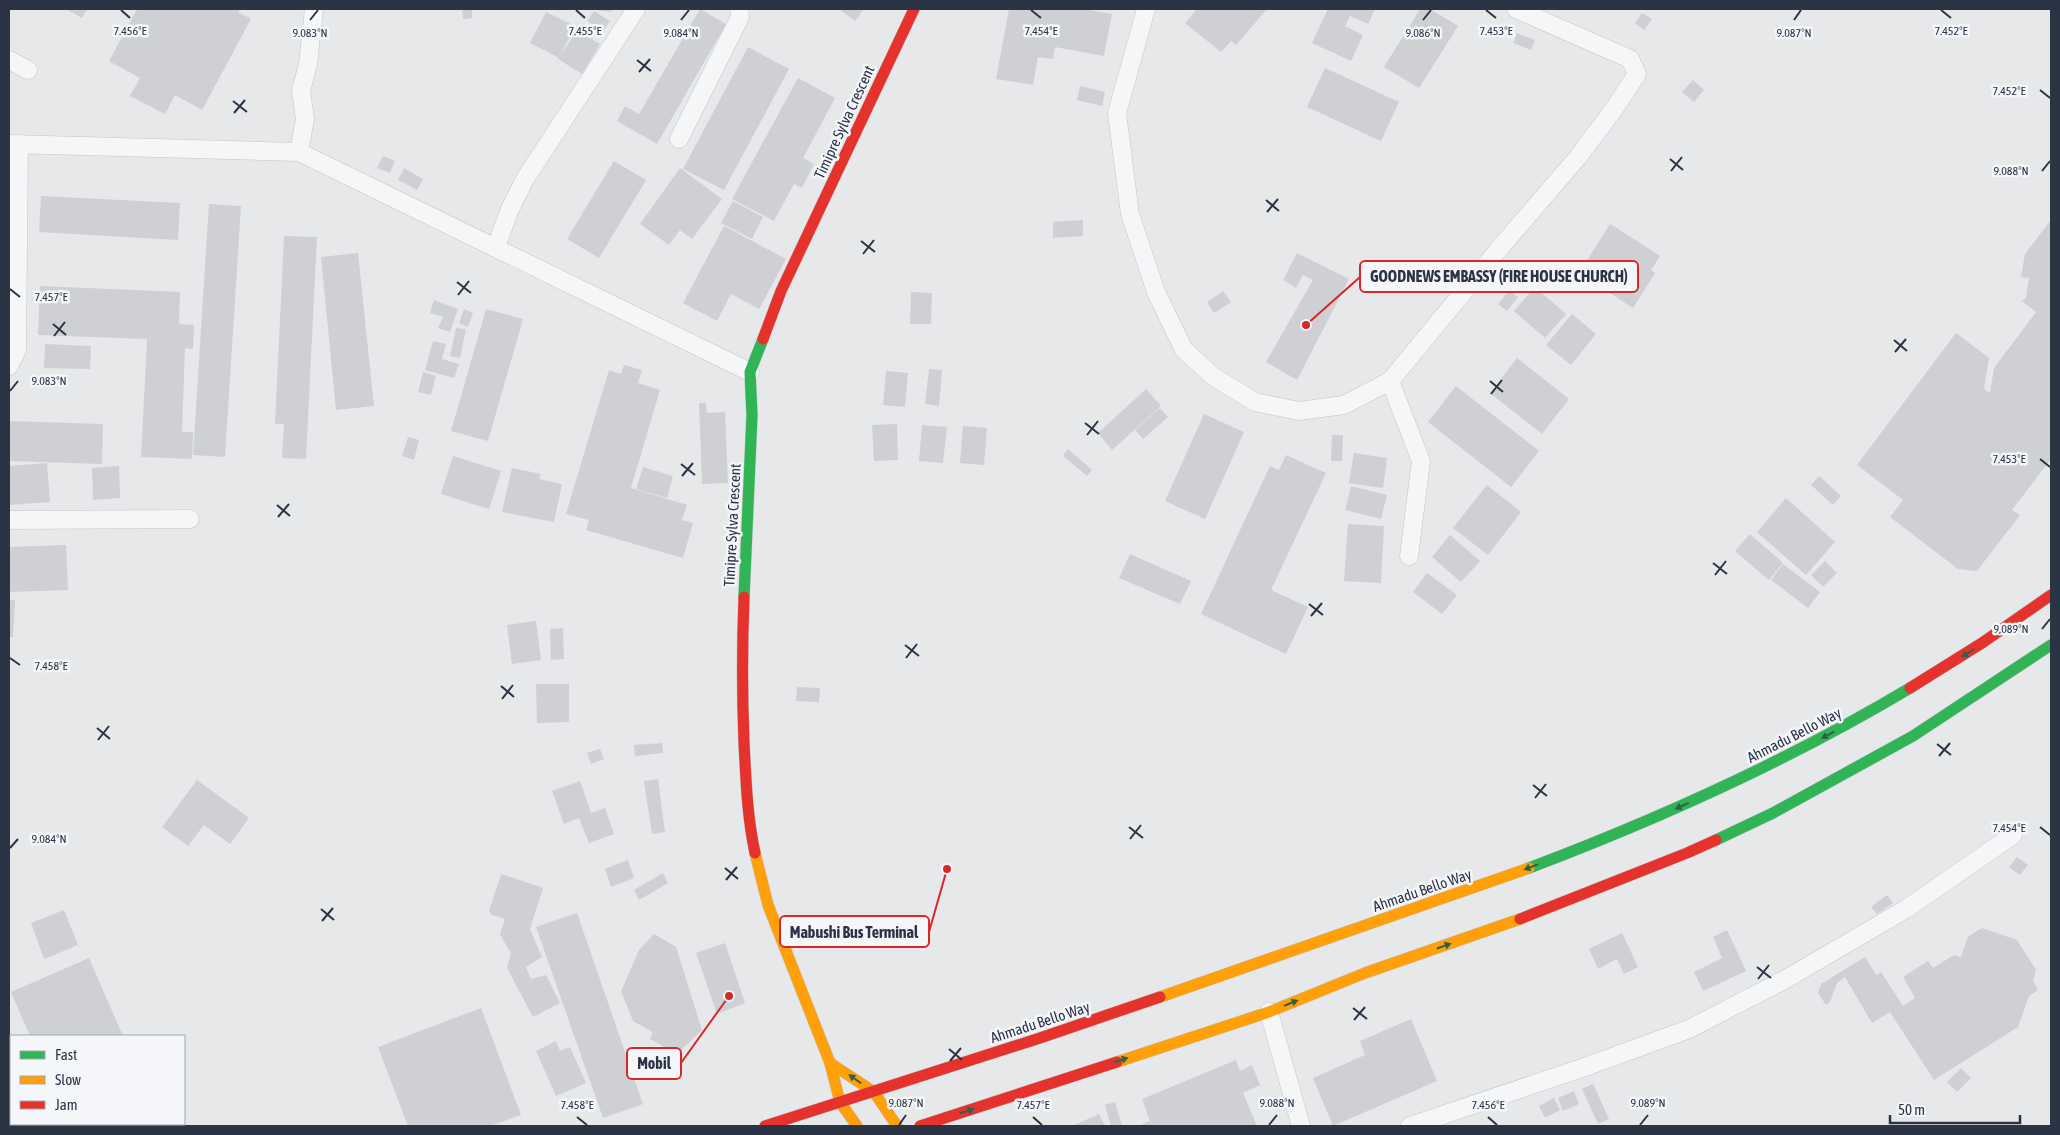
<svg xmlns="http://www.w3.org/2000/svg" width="2060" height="1135" font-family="'Asap Condensed',sans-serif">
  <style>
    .building { fill: #ced0d3 }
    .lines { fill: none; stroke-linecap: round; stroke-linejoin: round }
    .street-casing { stroke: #c4c6c8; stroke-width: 19 }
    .fast-casing { stroke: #c4c6c8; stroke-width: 12 }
    .slow-casing { stroke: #c4c6c8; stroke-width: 12 }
    .jam-casing { stroke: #c4c6c8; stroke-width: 12 }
    .street { stroke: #f5f6f7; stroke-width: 18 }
    .fast { stroke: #30b455; stroke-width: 11 }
    .slow { stroke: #ff9f0a; stroke-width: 11 }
    .jam { stroke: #e5322d; stroke-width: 11 }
    .oneway { fill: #2d614b }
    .ticks { fill: none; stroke: #2b3445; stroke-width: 2 }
    .labels { text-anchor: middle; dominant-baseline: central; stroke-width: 5; stroke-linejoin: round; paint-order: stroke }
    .street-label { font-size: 15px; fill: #2b3445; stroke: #f4f6f9 }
    .ticks-label { font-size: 12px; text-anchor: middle; fill: #2b3445; stroke: #f4f6f9; stroke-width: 5; stroke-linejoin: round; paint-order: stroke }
    .leader { fill: none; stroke: #d62828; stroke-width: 2 }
    .callout-dot { fill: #d62828; stroke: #f4f6f9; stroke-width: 2 }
    .callout { fill: #f4f6f9; stroke: #d62828; stroke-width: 2 }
    .callout-label { font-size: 16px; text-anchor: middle; font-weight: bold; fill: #2b3445 }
  </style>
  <rect width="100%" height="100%" fill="#e6e8ea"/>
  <g class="building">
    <path d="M66,9H87L82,18Z"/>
    <path d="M137,9H240L238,12L251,19L202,110L175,95L165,114L130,96L140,78L109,61Z"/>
    <path d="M462,9H472V18L463,19Z"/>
    <path d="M591,9H612L611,12Z"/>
    <path d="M700,9L726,24L657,144L617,121L625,106L639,114Z"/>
    <path d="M839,9H864L855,21Z"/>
    <path d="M1009,9H1084L1112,14L1104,56L1055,47L1053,59L1038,57L1033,85L996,79Z"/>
    <path d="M1197,9H1267L1236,45L1231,41L1221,52L1185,23Z"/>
    <path d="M1328,9H1375L1368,24L1350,16L1345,26L1363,35L1351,61L1312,43Z"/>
    <path d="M1420,9H1430L1458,26L1419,88L1384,67Z"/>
    <path d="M594,11L610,21L603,31L587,21Z"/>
    <path d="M546,12L575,26L559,58L530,43Z"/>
    <path d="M1642,13L1652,19L1644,30L1635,23Z"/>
    <path d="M577,30L600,44L582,74L558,59Z"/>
    <path d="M1517,33L1535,40L1531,50L1513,43Z"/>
    <path d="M748,47L789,69L724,190L683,169Z"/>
    <path d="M1325,68L1399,102L1381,141L1307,107Z"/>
    <path d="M798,78L835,98L803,158L814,164L802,188L794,184L774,221L732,199Z"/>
    <path d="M1693,80L1704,90L1694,102L1682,92Z"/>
    <path d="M1080,86L1105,92L1102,106L1077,100Z"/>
    <path d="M383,156L395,161L390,173L377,168Z"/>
    <path d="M614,161L646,180L599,258L567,239Z"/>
    <path d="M404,168L423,179L417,190L398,180Z"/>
    <path d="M680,168L722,199L692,239L680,230L669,245L640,224Z"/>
    <path d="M41,196L180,203L178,240L39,232Z"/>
    <path d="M733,201L763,217L752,239L721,223Z"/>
    <path d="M209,204L241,206L225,457L193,455Z"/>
    <path d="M1083,220V236L1053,238V222Z"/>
    <path d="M2051,220V451L2050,453L2051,459L2012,510L2020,515L1977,571L1958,569L1890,517L1903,500L1857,465L1956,333L1989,358L1984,389L1990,393L1994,368L2036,312L2022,301L2026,298L2029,278L2021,277L2025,254Z"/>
    <path d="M1610,224L1660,256L1651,270L1655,273L1633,308L1579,273Z"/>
    <path d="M724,226L786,259L759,309L731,294L717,321L683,303Z"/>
    <path d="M284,236L317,237L306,459L282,458L284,424H275Z"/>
    <path d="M358,253L374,406L336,410L321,257Z"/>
    <path d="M1297,253L1349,279L1297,380L1266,362L1313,280L1303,275L1296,288L1283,280Z"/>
    <path d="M40,286L180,292L179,324L194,325L193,349L185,348L182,432H193L192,459L141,457L147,339L38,335Z"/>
    <path d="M1535,287L1566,314L1545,338L1514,311Z"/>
    <path d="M1509,290L1518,297L1507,311L1498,304Z"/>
    <path d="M1223,291L1231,302L1214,313L1207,302Z"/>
    <path d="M911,292L932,293L931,324H910Z"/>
    <path d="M434,300L458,309L450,332L438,328L443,317L430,313Z"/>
    <path d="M464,309L473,313L468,327L459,323Z"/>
    <path d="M486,309L523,319L488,441L451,431Z"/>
    <path d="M1572,314L1596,334L1571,365L1546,345Z"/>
    <path d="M456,328L466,329L460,358L450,356Z"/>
    <path d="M433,341L446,344L442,359L459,364L454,378L425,370Z"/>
    <path d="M45,344L91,346L90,369L44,368Z"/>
    <path d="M1517,358L1569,399L1542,434L1490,393Z"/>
    <path d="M624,365L642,370L638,383L660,390L631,488L687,505L682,520L693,523L683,558L586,530L589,520L566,514L609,370L621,374Z"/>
    <path d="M929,369L942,370L939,406L925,404Z"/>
    <path d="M886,371L908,373L905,407L883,405Z"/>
    <path d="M423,372L436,376L431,395L418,392Z"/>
    <path d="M1456,386L1539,451L1511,487L1428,422Z"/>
    <path d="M1146,389L1161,406L1112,450L1098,433Z"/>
    <path d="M699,403H706L707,413L725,412L728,483L702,484Z"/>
    <path d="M1160,408L1168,417L1143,439L1135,430Z"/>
    <path d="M1204,414L1244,432L1205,519L1165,501Z"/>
    <path d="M9,421L103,424L102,464L9,461Z"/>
    <path d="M897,424L898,460L874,461L872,425Z"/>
    <path d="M922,425L947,427L943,463L919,461Z"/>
    <path d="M963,426L987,428L984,465L960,463Z"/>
    <path d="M1332,435H1343L1342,461H1331Z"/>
    <path d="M408,437L419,440L414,460L402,456Z"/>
    <path d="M1068,449L1092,470L1087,476L1063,456Z"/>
    <path d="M1354,453L1387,458L1383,488L1349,483Z"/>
    <path d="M1286,455L1326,473L1271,590L1308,607L1286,654L1201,614L1270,466L1279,470Z"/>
    <path d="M453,456L501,471L489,509L441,494Z"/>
    <path d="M47,463L50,502L9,505V466Z"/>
    <path d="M119,466L120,498L93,500L92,468Z"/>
    <path d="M643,467L673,476L667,498L636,489Z"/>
    <path d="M512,468L541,474L539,479L562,484L554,522L502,512Z"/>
    <path d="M1819,476L1841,496L1833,505L1811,485Z"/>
    <path d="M1487,485L1521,512L1488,555L1453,528Z"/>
    <path d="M1351,486L1387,495L1381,519L1345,510Z"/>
    <path d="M1786,498L1835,542L1806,575L1757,532Z"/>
    <path d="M1348,524L1384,526L1381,583L1344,581Z"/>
    <path d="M1750,534L1783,563L1769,580L1735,551Z"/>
    <path d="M1450,535L1480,561L1461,582L1432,557Z"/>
    <path d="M66,545L68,590L9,592V547Z"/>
    <path d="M1130,554L1191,581L1180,604L1119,578Z"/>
    <path d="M1825,561L1837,573L1823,587L1811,575Z"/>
    <path d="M1783,564L1820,592L1808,608L1771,580Z"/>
    <path d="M1427,573L1457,595L1442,614L1413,592Z"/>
    <path d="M9,600H15L13,637H9Z"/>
    <path d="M536,621L541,660L512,664L507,625Z"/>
    <path d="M563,628L564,659L551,660L550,629Z"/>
    <path d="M536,684H569V722L537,723Z"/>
    <path d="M797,687L820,688L819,702L796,701Z"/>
    <path d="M662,743L663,753L635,756L634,745Z"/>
    <path d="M600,749L604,759L591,764L587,753Z"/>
    <path d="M658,779L665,832L652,834L644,781Z"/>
    <path d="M197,780L249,818L230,844L204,825L188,846L162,827Z"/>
    <path d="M580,781L591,813L605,808L614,834L589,843L579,818L564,824L552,791Z"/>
    <path d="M2017,857L2028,865L2020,875L2009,867Z"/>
    <path d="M628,860L634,878L611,887L605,869Z"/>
    <path d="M663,873L668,883L639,900L634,890Z"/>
    <path d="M501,874L543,888L530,929L542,957L526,967L531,979L546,975L560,1003L533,1017L507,968L511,954L500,934L505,919L492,915L489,911Z"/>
    <path d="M1887,895L1893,903L1877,914L1871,907Z"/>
    <path d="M64,910L78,945L44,959L31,923Z"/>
    <path d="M577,913L643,1104L603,1118L536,927Z"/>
    <path d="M1982,928L2017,940L2036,970L2033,980L2038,990L2029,996L2018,1027L1934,1080L1890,1012L1872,1023L1845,977L1837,983L1830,1002L1826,1005L1818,993L1821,984L1865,957L1876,975L1881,972L1903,1006L1915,998L1903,977L1928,961L1933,968L1954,955L1961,957L1968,937Z"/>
    <path d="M1727,930L1746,971L1703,991L1694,972L1722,958L1713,937Z"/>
    <path d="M1622,933L1638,967L1624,974L1617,959L1598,969L1589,949Z"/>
    <path d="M654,934L676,947L702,1030L682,1049L681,1056L650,1039L653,1032L633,1021L621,991L639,950Z"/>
    <path d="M725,943L745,1003L717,1014L696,953Z"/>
    <path d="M89,958L123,1036H30L11,992Z"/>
    <path d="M481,1008L521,1115L490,1126H408L378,1047Z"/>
    <path d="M1411,1019L1437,1081L1333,1126L1313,1078L1365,1055L1360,1041Z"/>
    <path d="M556,1041L560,1051L570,1047L586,1083L556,1096L536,1051Z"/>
    <path d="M9,1046L11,1051V1101L9,1102Z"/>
    <path d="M1236,1060L1240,1071L1252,1065L1260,1085L1243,1093L1257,1126H1138L1150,1121L1142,1099Z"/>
    <path d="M1961,1068L1971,1078L1957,1092L1947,1082Z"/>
    <path d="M1593,1084L1609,1119L1598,1124L1582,1089Z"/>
    <path d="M1574,1091L1579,1104L1563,1111L1558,1098Z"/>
    <path d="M1554,1098L1560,1110L1545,1118L1539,1106Z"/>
    <path d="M1115,1102L1122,1126H1111L1105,1105Z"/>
    <path d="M1099,1114L1105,1126H1072Z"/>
  </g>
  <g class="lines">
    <g class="street-casing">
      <g id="street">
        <path d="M314,9L308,64L301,91L305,119L299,152L750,372"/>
        <path d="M1146,9L1117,113L1130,214L1156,292L1184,350L1214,377L1255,402L1299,411L1344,405L1390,381L1499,249L1578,157L1614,109L1637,74L1630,59L1516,9"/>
        <path d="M9,60L28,70"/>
        <path d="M679,139L740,17L739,9"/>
        <path d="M9,144L299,152"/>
        <path d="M496,247L510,209L525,179L636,9"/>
        <path d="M9,366L17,350L19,144"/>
        <path d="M1390,381L1421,461L1409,556"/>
        <path d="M9,520L190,519"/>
        <path d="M1269,1012L1301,1126"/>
        <path d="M1410,1126L1582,1068L1689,1029L1786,979L1906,909L2013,835"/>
      </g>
    </g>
    <g class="fast-casing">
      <g id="fast">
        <path d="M744,597L752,415L750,372L763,339"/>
        <path d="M1716,840L1773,813L1913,736L2051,645"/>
        <path d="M1529,868C1661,818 1788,761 1910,688"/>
      </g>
    </g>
    <g class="slow-casing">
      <g id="slow">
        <path d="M755,853L768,905L830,1063L840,1102L857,1126"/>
        <path d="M1160,997L1529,868"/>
        <path d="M1117,1062L1269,1012L1365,973L1520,919"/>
        <path d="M830,1063L874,1092L897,1126"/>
      </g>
    </g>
    <g class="jam-casing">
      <g id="jam">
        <path d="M763,339L781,291L914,9"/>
        <path d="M744,597C742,647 742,693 744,743C746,780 747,816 755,853"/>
        <path d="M1910,688L1982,643L2051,595"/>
        <path d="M1520,919L1687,853L1716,840"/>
        <path d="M765,1126L1040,1038L1160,997"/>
        <path d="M920,1126L1117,1062"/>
      </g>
    </g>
    <use href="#street" class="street"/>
    <use href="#fast" class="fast"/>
    <use href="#slow" class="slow"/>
    <use href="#jam" class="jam"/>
  </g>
  <defs><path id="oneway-solid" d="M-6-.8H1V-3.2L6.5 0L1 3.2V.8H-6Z" transform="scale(1.25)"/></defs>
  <g class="oneway">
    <use href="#oneway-solid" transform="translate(1968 653) rotate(148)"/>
    <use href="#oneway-solid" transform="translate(1828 735) rotate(152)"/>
    <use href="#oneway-solid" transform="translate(1682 806) rotate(156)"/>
    <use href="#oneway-solid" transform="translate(1531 867) rotate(159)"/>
    <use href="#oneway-solid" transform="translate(1444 946) rotate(-19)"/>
    <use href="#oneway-solid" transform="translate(1291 1003) rotate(-22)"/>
    <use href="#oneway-solid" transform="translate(1121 1060) rotate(-18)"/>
    <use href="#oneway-solid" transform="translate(855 1079) rotate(-145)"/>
    <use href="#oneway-solid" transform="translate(967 1111) rotate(-18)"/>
  </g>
  <path class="ticks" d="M121,10L130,18M576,10L585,18M1031,10L1041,18M1486,10L1496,18M1941,10L1951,18M310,20L318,10M681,20L689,10M1423,20L1431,10M1794,20L1801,10M637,60L651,71M639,72L650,59M2040,90L2050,98M233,101L247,112M234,113L245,100M1670,159L1683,170M1671,171L1682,157M2042,171L2050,161M1266,200L1279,211M1267,212L1278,199M861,241L875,252M863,254L874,240M457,282L471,293M10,289L20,297M458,295L469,281M53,324L66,335M54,336L65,322M1894,340L1907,351M1895,352L1906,339M1490,381L1503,392M10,391L18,381M1491,394L1502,380M1085,423L1099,434M1087,435L1098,421M2040,459L2050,467M681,464L695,475M682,476L693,463M277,505L290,516M278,517L289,504M1713,563L1727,574M1715,575L1726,561M1309,604L1323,615M1311,616L1322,603M2042,629L2050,619M905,645L919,656M10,658L20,665M906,658L917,644M501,686L514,697M502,699L513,685M97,728L110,739M98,740L109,726M1937,744L1951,755M1939,756L1950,743M1533,785L1547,796M1535,798L1546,784M1129,827L1143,838M2040,827L2050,835M1130,839L1141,825M10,848L18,839M725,868L738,879M726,880L737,867M321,909L334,920M322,921L333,908M1757,967L1771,978M1758,979L1769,965M1353,1008L1367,1019M1354,1020L1365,1007M949,1049L962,1060M950,1061L961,1048M577,1117L587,1125M1033,1117L1042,1125M1488,1117L1497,1125M899,1125L906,1115M1269,1125L1277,1115M1640,1125L1648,1115"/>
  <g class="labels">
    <g class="street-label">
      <text transform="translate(844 122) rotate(-65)">Timipre Sylva Crescent</text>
      <text transform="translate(732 525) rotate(-87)">Timipre Sylva Crescent</text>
      <text transform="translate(1794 735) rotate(-27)">Ahmadu Bello Way</text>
      <text transform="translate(1422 890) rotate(-19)">Ahmadu Bello Way</text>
      <text transform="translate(1040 1022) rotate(-18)">Ahmadu Bello Way</text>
    </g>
  </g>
  <g class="ticks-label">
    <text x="585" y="35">7.455°E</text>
    <text x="1496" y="35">7.453°E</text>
    <text x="1951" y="35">7.452°E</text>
    <text x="130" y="35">7.456°E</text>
    <text x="1041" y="35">7.454°E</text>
    <text x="310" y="37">9.083°N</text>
    <text x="681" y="37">9.084°N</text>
    <text x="1423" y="37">9.086°N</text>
    <text x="1794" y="37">9.087°N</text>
    <text x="2009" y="95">7.452°E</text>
    <text x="2011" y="175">9.088°N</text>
    <text x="51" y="301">7.457°E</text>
    <text x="49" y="385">9.083°N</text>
    <text x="2009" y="463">7.453°E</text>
    <text x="2011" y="633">9.089°N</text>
    <text x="51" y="670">7.458°E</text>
    <text x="2009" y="832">7.454°E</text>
    <text x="49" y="843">9.084°N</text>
    <text x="906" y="1107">9.087°N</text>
    <text x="1277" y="1107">9.088°N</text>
    <text x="1648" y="1107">9.089°N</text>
    <text x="577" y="1109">7.458°E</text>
    <text x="1033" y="1109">7.457°E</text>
    <text x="1488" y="1109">7.456°E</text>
  </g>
  <path class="leader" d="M1306 325L1360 277M947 869L929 932M729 996L681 1063"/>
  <g class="callout-dot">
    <circle cx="1306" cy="325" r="5"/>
    <circle cx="947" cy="869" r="5"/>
    <circle cx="729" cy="996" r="5"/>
  </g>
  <g class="callout">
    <rect x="1360" y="261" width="278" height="31" rx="5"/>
    <rect x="780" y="916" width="149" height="31" rx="5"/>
    <rect x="627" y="1048" width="54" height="31" rx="5"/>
  </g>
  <g class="callout-label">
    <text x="1499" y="282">GOODNEWS EMBASSY (FIRE HOUSE CHURCH)</text>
    <text x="854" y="938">Mabushi Bus Terminal</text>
    <text x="654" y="1069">Mobil</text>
  </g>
  <rect width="2060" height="1135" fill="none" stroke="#2b3445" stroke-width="20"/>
  <rect x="10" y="1035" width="175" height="90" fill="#f4f6f9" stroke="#a4a8b1"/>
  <rect x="20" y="1051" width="25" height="8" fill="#30b455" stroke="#a4a8b1"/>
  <text x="55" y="1060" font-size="15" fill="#2b3445">Fast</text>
  <rect x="20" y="1076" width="25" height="8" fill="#ff9f0a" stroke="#a4a8b1"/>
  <text x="55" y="1085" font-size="15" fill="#2b3445">Slow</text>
  <rect x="20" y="1101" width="25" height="8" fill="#e5322d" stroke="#a4a8b1"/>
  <text x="55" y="1110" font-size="15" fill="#2b3445">Jam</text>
  <path d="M1890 1115v8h130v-8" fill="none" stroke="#2b3445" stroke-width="2.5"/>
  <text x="1898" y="1115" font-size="15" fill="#2b3445" stroke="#f4f6f9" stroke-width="4" paint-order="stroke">50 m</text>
</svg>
